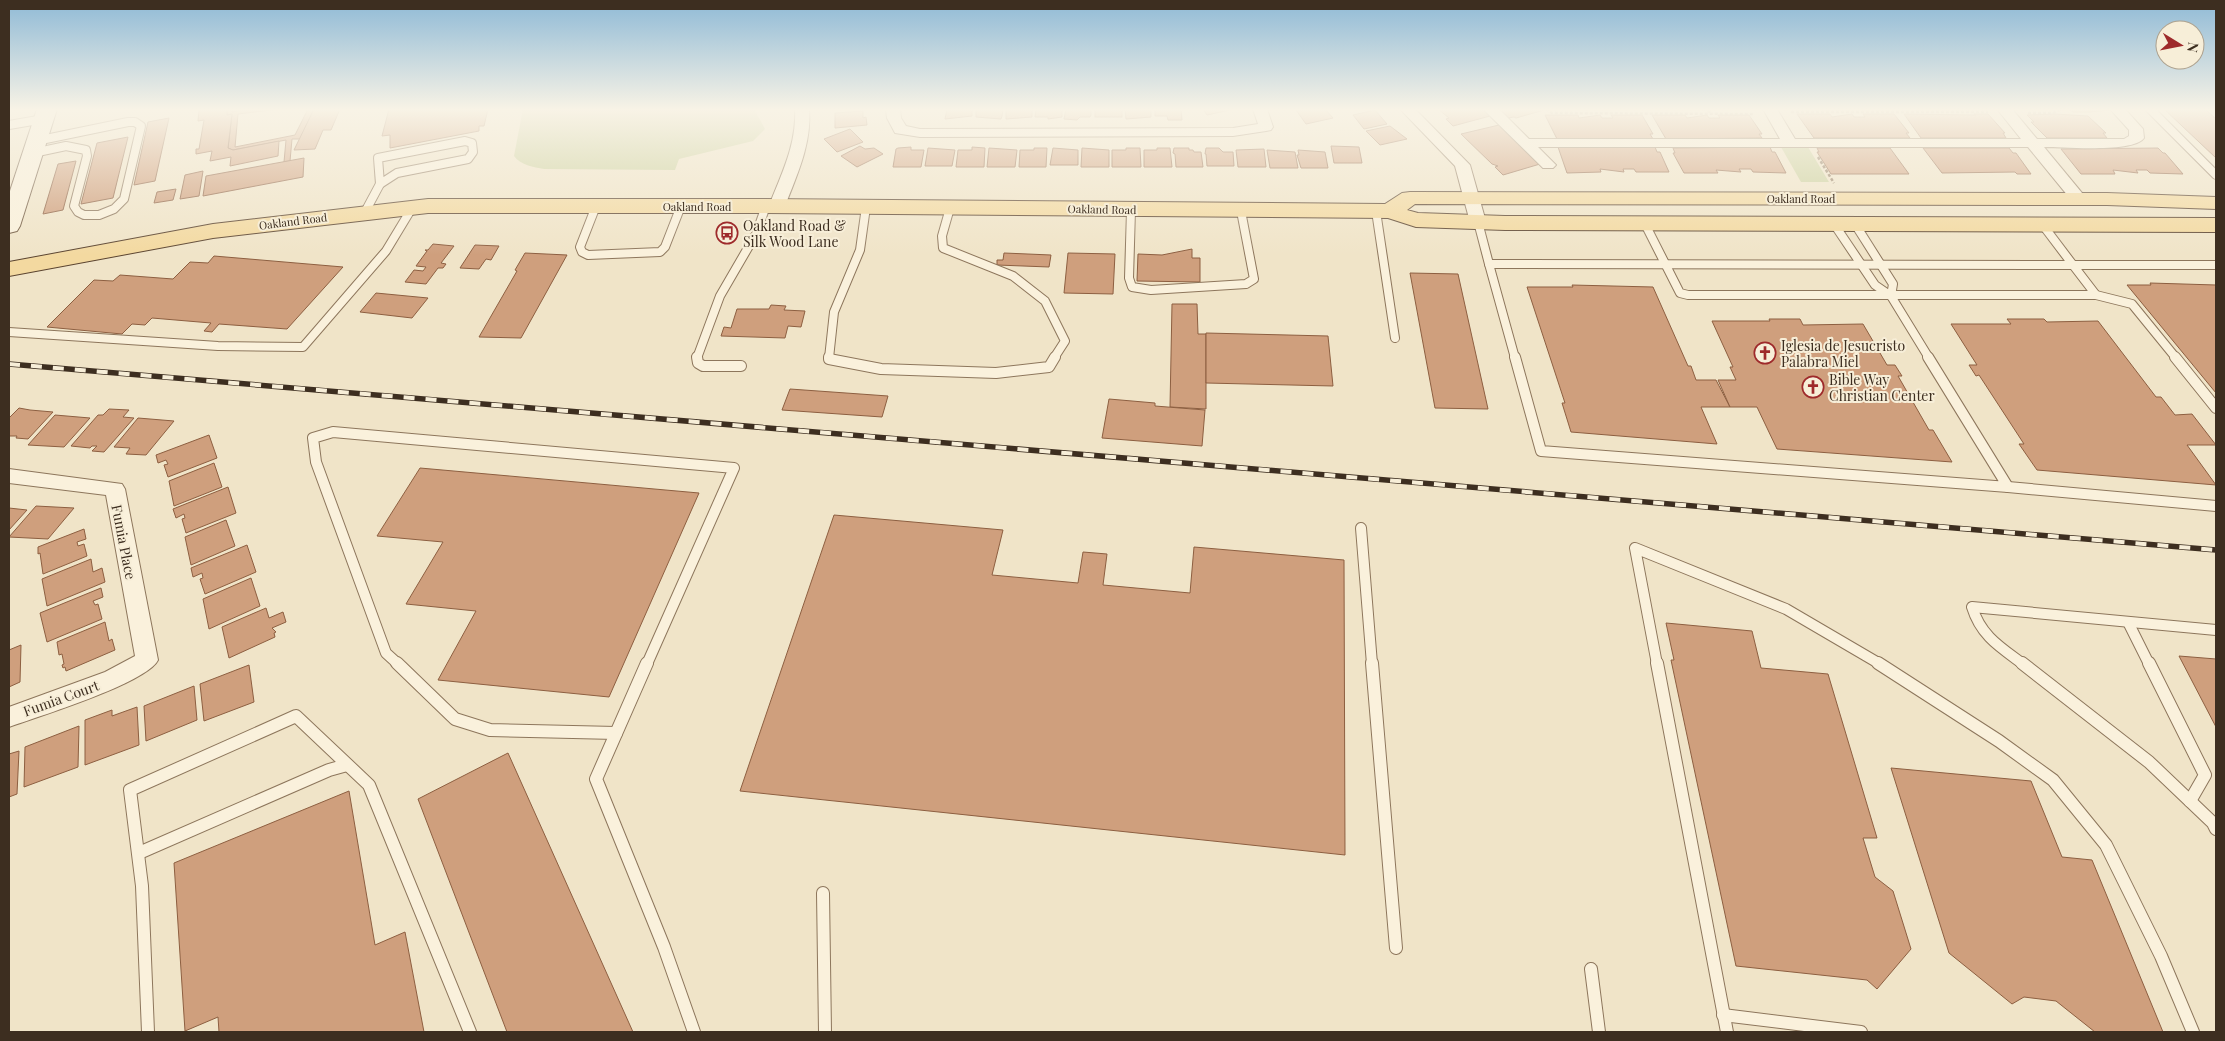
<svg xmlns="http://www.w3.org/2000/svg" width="2225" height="1041" font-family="'Playfair Display',serif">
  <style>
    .green { fill: #c9cf9b }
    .building { fill: #cf9f7d; stroke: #8d5f41 }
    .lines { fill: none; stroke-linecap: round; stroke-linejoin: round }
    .lane-far2-casing { stroke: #8d765c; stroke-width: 10 }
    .lane-far1-casing { stroke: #8d765c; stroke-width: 12 }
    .lane-casing { stroke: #8d765c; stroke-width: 14 }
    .street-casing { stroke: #8d765c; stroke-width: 2 }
    .secondary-casing { stroke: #6f573f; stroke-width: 2 }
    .primary-casing { stroke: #5b4430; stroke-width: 2 }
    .path { stroke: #8d765c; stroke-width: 2.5; stroke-dasharray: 3 2; stroke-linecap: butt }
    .lane-far2 { stroke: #faf1dc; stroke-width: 8 }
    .lane-far1 { stroke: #faf1dc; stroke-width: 10 }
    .lane { stroke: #faf1dc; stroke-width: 12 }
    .street { fill: #faf1dc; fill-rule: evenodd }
    .secondary { fill: #faf1dc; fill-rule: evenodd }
    .primary { fill: #f3d9a0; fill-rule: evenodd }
    .rail-casing { stroke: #3d2e20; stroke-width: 5.5 }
    .rail { stroke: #f7eed8; stroke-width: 4; stroke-dasharray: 11; stroke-linecap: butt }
    .labels { text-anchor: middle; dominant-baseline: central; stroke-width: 4; stroke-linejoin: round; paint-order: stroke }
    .far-street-label { font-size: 11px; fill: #3d2e20; stroke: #f7eed8 }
    .poi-label { font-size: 14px; fill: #3d2e20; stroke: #f7eed8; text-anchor: start }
    .street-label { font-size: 14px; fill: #3d2e20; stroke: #f7eed8 }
  </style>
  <rect width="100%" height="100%" fill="#f0e4c8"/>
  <g class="green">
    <path d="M523,109H754L765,129L753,141L679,159L675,170L544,169C534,167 520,165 514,156Z"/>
    <path d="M1781,147H1808L1829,182H1801Z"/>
  </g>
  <g class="building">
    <path d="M227,109H233L232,112L246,109H279L238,114L235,147L295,135L308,109H314L300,139H292L290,161L284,162L286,140L233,150L228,148L232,114L227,115Z"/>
    <path d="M227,109V115L232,114L228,148L233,150L279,141L278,156L230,166L231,157L210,161L212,151L196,154V149H199L204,120L198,121L199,110Z"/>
    <path d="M314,109H340L331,130H323L315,149L294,150Z"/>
    <path d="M389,109H488L484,126H479V131L390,148V135L382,136Z"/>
    <path d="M947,109H972V116L945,119Z"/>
    <path d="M976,109H1003L1002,116L1001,119L976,117Z"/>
    <path d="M1006,109H1032V117L1006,119Z"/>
    <path d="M1036,109H1062V117L1048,119V117H1035Z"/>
    <path d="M1066,109H1091V115L1090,117H1080L1077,120L1064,119Z"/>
    <rect x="1095" y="109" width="27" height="8"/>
    <path d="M1125,109H1151V117L1126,119Z"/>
    <path d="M1155,109H1181L1182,120H1168L1167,116H1155Z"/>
    <path d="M1203,109H1230V110L1207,115Z"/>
    <path d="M1325,109L1333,118L1306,124L1296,110Z"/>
    <path d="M1438,109H1482L1490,116L1453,126L1446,119L1449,118Z"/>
    <path d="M1498,109H1543L1544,110L1516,118L1514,117L1508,118Z"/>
    <path d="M2069,109H2109L2110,110L2089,112H2073Z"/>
    <path d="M2164,109H2205L2216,119V158Z"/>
    <path d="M1375,110L1387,124L1364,129L1353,115Z"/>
    <path d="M863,111V118L866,117L867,125L835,128V113Z"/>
    <path d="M1797,114H1830L1832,117L1852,114L1854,117H1865L1863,114H1894L1909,133H1906L1910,138H1814Z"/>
    <path d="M1904,114L1976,115L1974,114H1988L2005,133H2003L2006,138H1921Z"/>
    <path d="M2055,114L2088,116L2106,133H2103L2107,138H2047L2031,122H2034L2027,115Z"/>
    <path d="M1545,115H1578L1579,118L1600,115L1602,118H1613L1611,115H1642L1653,134H1650L1653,139H1557Z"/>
    <path d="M1652,115H1685L1687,118L1707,115L1709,118H1720L1718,115H1749L1762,134H1759L1762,138L1666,139Z"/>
    <path d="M169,118L155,181L134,185L148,122Z"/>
    <path d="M1499,125L1521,147L1540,164L1503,175L1495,167L1498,166L1492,164L1461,134Z"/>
    <path d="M1390,126L1407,139L1380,145L1366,131Z"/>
    <path d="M850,129L863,142L837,152L824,139Z"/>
    <path d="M128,137L113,198L81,204L97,143Z"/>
    <path d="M860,146L865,149L874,148L883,154L857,167L841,156Z"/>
    <path d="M1331,146L1359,147L1362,163H1334Z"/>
    <path d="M911,147V150H924L921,167H893L896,149L898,148Z"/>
    <path d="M972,147L985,148L984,167H956L958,150H972Z"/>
    <path d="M1558,147H1655L1657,152H1660L1669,172H1636L1634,169H1623L1624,172L1600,169L1601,172L1567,173Z"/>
    <path d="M1770,147L1772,152H1775L1786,173L1753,172L1751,169H1739L1741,172L1716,170L1718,173H1684L1673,153H1675L1673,148Z"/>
    <path d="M928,148L955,150L952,166H925Z"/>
    <path d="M989,148L1017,150L1015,167H987Z"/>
    <path d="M1034,148H1047L1046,167H1019L1020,150H1034Z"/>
    <path d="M1053,148L1078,150V165H1050Z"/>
    <path d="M1082,148L1109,150V167H1081Z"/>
    <path d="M1126,148H1140L1141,167H1112V150H1126Z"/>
    <path d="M1157,148H1170L1172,167H1144V150H1157Z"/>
    <path d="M1174,148H1189V150H1193L1194,152H1201L1203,167H1176L1175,154L1173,153Z"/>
    <path d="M1206,148H1219L1223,152H1233L1234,166H1207L1206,154H1205Z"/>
    <path d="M1817,148H1890L1909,174H1831L1817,152H1819Z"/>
    <path d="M1923,148H2009L2013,153H2016L2031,174H2017L2015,172L1942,173Z"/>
    <path d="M2158,148L2163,153H2165L2183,174L2150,173L2147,170H2136L2138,173L2113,170L2115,174H2081L2061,149Z"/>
    <path d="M1264,149L1266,167H1238L1236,150Z"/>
    <path d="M1267,150L1295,152L1298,168H1270Z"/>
    <path d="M1298,150L1325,152L1328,168H1301L1297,155H1299Z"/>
    <path d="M304,158L303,177L203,196L206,176Z"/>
    <path d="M76,161L63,210L43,214L58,164Z"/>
    <path d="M203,171L199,196L180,199L185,175Z"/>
    <path d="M176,189L173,200L154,203L157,192Z"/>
    <path d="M433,244L454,246L441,263L446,264L443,268H438L426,284L405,282L414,270L423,271L426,267L416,266L427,251L425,250H428Z"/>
    <path d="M475,245L499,246L491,260L486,259L479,269L460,268Z"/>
    <path d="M1192,249V258H1200V282L1137,281L1138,254L1162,255Z"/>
    <path d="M525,253L567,255L521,338L479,337L517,271L515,270Z"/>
    <path d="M1004,253L1051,255L1049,267L997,265V260H1003Z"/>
    <path d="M1068,253L1115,254L1113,294L1064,293Z"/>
    <path d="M214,256L343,267L287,329L219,324L212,332L204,331L211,323L152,318L145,325L132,324L122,334L47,327L94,280L113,281L120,275L173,279L190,262L208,263Z"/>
    <path d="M1410,273L1458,274L1488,409L1435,408Z"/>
    <path d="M2150,283L2216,285V393L2127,285H2151Z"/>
    <path d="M1572,285L1653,287L1688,366H1691L1696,380H1716L1730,407H1701L1717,444L1571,432L1562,403H1565L1527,287H1573Z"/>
    <path d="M376,293L428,298L412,318L360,312Z"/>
    <path d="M1172,304H1197L1198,334H1206V409L1170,407Z"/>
    <path d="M771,305L786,306L784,310L805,311L801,327L788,326L785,338L721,336L724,327L731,328L737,309H769Z"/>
    <path d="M1769,319H1800L1803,325L1863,324L1887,365H1895L1902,376H1898L1929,430H1933L1952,462L1777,449L1757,407H1730L1718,380H1736L1730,367H1733L1712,321H1770Z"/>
    <path d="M2007,319H2044L2047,322L2098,321L2156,397H2161L2175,415L2192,414L2216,445H2187L2216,485L2037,470L2019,444H2024L1979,375L1976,376L1969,365H1977L1951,324H2011Z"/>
    <path d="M1206,333L1328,336L1333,386L1206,383Z"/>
    <path d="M790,389L888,396L882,417L782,410Z"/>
    <path d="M1109,399L1155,403V406L1205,410L1202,446L1102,438Z"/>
    <path d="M19,408L30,410L53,412L28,439L16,438L17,436H9V418Z"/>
    <path d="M109,409L129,410L123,417L134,418L104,452L92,451L97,446H92L90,448L71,446L98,415H103Z"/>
    <path d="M55,415L90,418L64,447L28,445Z"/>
    <path d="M138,418L174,421L146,455L126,454L130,448L114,447Z"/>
    <path d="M209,435L217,458L168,477L164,465L168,464L166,460L158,463L156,455Z"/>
    <path d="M214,463L222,487L174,506L169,481Z"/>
    <path d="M420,468L699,493L609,697L438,680L476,611L406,604L443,542L377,536Z"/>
    <path d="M228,487L236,513L186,533L182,519L185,518L184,514L176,518L173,509Z"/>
    <path d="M36,506L74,508L48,539L9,537Z"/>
    <path d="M9,508L27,510L9,530Z"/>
    <path d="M834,515L1003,530L992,575L1078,583L1083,552L1107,554L1103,585L1190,593L1194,547L1344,560L1345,855L740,791Z"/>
    <path d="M226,520L235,546L191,565L185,537Z"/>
    <path d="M84,529L86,539L77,542L78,546L84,544L87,556L43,574L40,553L38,554V547Z"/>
    <path d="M247,545L256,572L205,594L200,579L203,578L202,573L193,577L191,568Z"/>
    <path d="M91,559L93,572L102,568L105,582L47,606L42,579Z"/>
    <path d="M251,578L260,606L209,629L203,599Z"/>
    <path d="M101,588L103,597L93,601L95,605L98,604L102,619L47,642L40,613Z"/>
    <path d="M266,608L269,618L283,612L286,622L272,628L276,632L274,633L275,637L229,658L222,627Z"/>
    <path d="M105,622L109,641L112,639L115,650L66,671L65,667L63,668L62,665L64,664L62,654L59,655L57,642Z"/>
    <path d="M1666,623L1752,631L1761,668L1828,674L1877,838H1863L1875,877L1893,891L1911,949L1877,989L1867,980L1736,966L1671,660H1674Z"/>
    <path d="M21,645L20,682L9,687V650Z"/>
    <path d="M2179,656L2216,659V727Z"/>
    <path d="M249,665L254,702L204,721L200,684Z"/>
    <path d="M194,686L197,720L146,741L144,706Z"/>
    <path d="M137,707L139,745L85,765V720L112,710V716Z"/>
    <path d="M79,726L78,767L24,787L25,747Z"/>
    <path d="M19,751L17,794L9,797V754Z"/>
    <path d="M508,753L633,1032H507L418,799Z"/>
    <path d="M1891,768L2031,781L2062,857L2092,860L2163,1032H2095L2056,1001L2024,997L2012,1004L1949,953Z"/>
    <path d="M349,791L375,945L405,932L424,1032H219L218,1017L185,1031L174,863Z"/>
  </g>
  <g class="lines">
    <g class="lane-far2-casing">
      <g id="lane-far2">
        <path d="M2150,109L2216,175"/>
        <path d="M9,125L44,119"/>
        <path d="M465,141L472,143L473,152L468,159L397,173L380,184L378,158Z"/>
        <path d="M33,153L66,146L86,150L87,156L74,206L78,212L84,215H99L114,209L124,199L141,126L135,122H128L36,141"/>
        <path d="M596,206L580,247L582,252L588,255L660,252L665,247L681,206"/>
        <path d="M950,208L942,236L943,248L1013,276L1045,301L1065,341L1054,358"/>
        <path d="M1131,210L1129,278L1132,287L1151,290L1246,284L1254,279L1241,211"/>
        <path d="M1376,211L1395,338"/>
        <path d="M365,212L380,184"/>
        <path d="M1478,222L1489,264L2073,265L2042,224"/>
        <path d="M1645,224L1680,293L1688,295H2096L2073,265"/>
        <path d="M1834,224L1875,285L1891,296L1929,358"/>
        <path d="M1855,224L1893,284L1891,296"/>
        <path d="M1489,264L1515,358"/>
        <path d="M2073,265H2216"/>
        <path d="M2096,295L2132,304L2176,358"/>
        <path d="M9,332L218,346L303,347L386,251L412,208"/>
        <path d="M697,358L720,296L756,234L766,206"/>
        <path d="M829,358L834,312L860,250L866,207"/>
      </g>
    </g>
    <g class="lane-far1-casing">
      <g id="lane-far1">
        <path d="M697,357L698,363L703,366H741"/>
        <path d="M829,357V359L881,369L996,373L1049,367L1055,357"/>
        <path d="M1515,357L1541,451L2008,487L1928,357"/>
        <path d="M2175,357L2216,408"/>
        <path d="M2008,487L2216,506"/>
        <path d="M1361,528L1372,664"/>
        <path d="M2128,622L2149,664"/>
        <path d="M398,664L386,653L316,462L313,438L333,432L734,468L647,664"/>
        <path d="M1657,664L1635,548L1786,609L1880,664"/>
        <path d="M2023,664C2000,647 1981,636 1972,607L2216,630"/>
      </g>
    </g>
    <g class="lane-casing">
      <g id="lane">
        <path d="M397,663L455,719L490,730L616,733"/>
        <path d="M647,663L596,779L664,947L694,1032"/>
        <path d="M1372,663L1396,948"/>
        <path d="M1657,663L1727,1032"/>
        <path d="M1878,663L1999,741L2053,780L2106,845L2161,956L2193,1032"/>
        <path d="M2022,663L2149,762L2213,823L2216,829"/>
        <path d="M2149,663L2205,775L2190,801"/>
        <path d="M139,853L329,770L347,765"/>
        <path d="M823,893L825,1032"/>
        <path d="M1591,969L1599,1032"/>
        <path d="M1723,1015L1861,1032"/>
        <path d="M148,1032L142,886L130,790L296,716L369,785L470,1032"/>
      </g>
    </g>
    <g class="street-casing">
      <g id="street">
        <path d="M795,109H809C812,143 797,175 785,206L783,209H771L769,206C781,175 797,144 795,109Z"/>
        <path d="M886,109H900L901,118L906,126L920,129L1233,128L1258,124L1253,109H1267L1273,127L1271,130L1266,131L1233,136L920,137L895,133L887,118Z"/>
        <path d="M1400,109H1415L1470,165L1486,222L1484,225H1472L1470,222L1455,166Z"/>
        <path d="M1483,109H1499L1529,139H1780L1763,109H1777L1795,139H2021L1997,109H2012L2037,139H2124L2129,136V130L2110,109H2125L2143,129L2144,138C2134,153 2064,147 2044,147L2087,199L2085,202H2073L2028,147H1538L1556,165L1553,168H1543Z"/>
        <path d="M9,469L122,484L125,489L158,660C147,683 37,717 9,727V707L105,672L135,656L106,495L9,483Z"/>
      </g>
    </g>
    <g class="secondary-casing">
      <path id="secondary" d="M37,109H57L20,226L17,231L9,233V194Z"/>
    </g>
    <g class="primary-casing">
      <path id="primary" d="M1410,192L2107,193L2216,197V209L2107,205L1415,204L1407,210L1418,213L1505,216L2216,218V232L1505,230L1416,227L1388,218L766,213H428L213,238L9,276V262L213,224L428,199H766L1385,204L1402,193Z"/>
    </g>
    <g class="path">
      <path d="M1546,109L1552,113L1754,114"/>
      <path d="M1703,109L1711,112"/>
      <path d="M1791,112H1988"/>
      <path d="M2028,113H2053L2061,109"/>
      <path d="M1818,157L1834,183"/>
    </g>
    <use href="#lane-far2" class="lane-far2"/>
    <use href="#lane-far1" class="lane-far1"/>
    <use href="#lane" class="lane"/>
    <use href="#street" class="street"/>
    <use href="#secondary" class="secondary"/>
    <use href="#primary" class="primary"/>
    <g class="rail-casing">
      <path id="rail" d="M9,364L2216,550"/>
    </g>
    <use href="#rail" class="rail"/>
  </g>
  <linearGradient id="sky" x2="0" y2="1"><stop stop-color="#8fbad6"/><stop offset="0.43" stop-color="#f8f3e6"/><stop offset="1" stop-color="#f8f3e6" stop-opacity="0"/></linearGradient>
  <rect width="2225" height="255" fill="url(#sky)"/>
  <defs>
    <g id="bus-ring" transform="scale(1.125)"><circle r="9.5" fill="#f7eed8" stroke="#9e2a2b" stroke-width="1.5"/><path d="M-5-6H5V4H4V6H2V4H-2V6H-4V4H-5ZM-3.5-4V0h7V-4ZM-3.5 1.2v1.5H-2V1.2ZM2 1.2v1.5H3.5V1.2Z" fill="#9e2a2b"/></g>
    <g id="church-ring" transform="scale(1.125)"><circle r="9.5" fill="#f7eed8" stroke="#9e2a2b" stroke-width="1.5"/><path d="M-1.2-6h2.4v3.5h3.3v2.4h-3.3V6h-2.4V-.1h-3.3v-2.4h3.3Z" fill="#9e2a2b"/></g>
  </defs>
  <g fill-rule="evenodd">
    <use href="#bus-ring" x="727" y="233"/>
    <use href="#church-ring" x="1765" y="353"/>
    <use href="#church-ring" x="1813" y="387"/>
  </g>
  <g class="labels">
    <g class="far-street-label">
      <text x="1801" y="198">Oakland Road</text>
      <text x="697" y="206">Oakland Road</text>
      <text transform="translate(1102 209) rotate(1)">Oakland Road</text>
      <text transform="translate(293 221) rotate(-7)">Oakland Road</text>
    </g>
    <g class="poi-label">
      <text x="743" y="225">Oakland Road &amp;<tspan x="743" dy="16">Silk Wood Lane</tspan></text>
      <text x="1781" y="345">Iglesia de Jesucristo<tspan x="1781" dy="16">Palabra Miel</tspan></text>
      <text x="1829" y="379">Bible Way<tspan x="1829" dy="16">Christian Center</tspan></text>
    </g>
    <g class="street-label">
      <text transform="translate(124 542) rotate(79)">Fumia Place</text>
      <text transform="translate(61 698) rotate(-20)">Fumia Court</text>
    </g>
  </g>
  <rect width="2225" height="1041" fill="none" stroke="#3d2e20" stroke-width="20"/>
  <g transform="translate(2180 45) rotate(100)"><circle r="24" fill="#f7eed8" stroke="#ada18e"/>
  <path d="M0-4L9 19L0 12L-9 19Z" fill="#9e2a2b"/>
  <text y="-8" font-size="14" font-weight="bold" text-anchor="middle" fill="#3d2e20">N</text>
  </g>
</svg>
